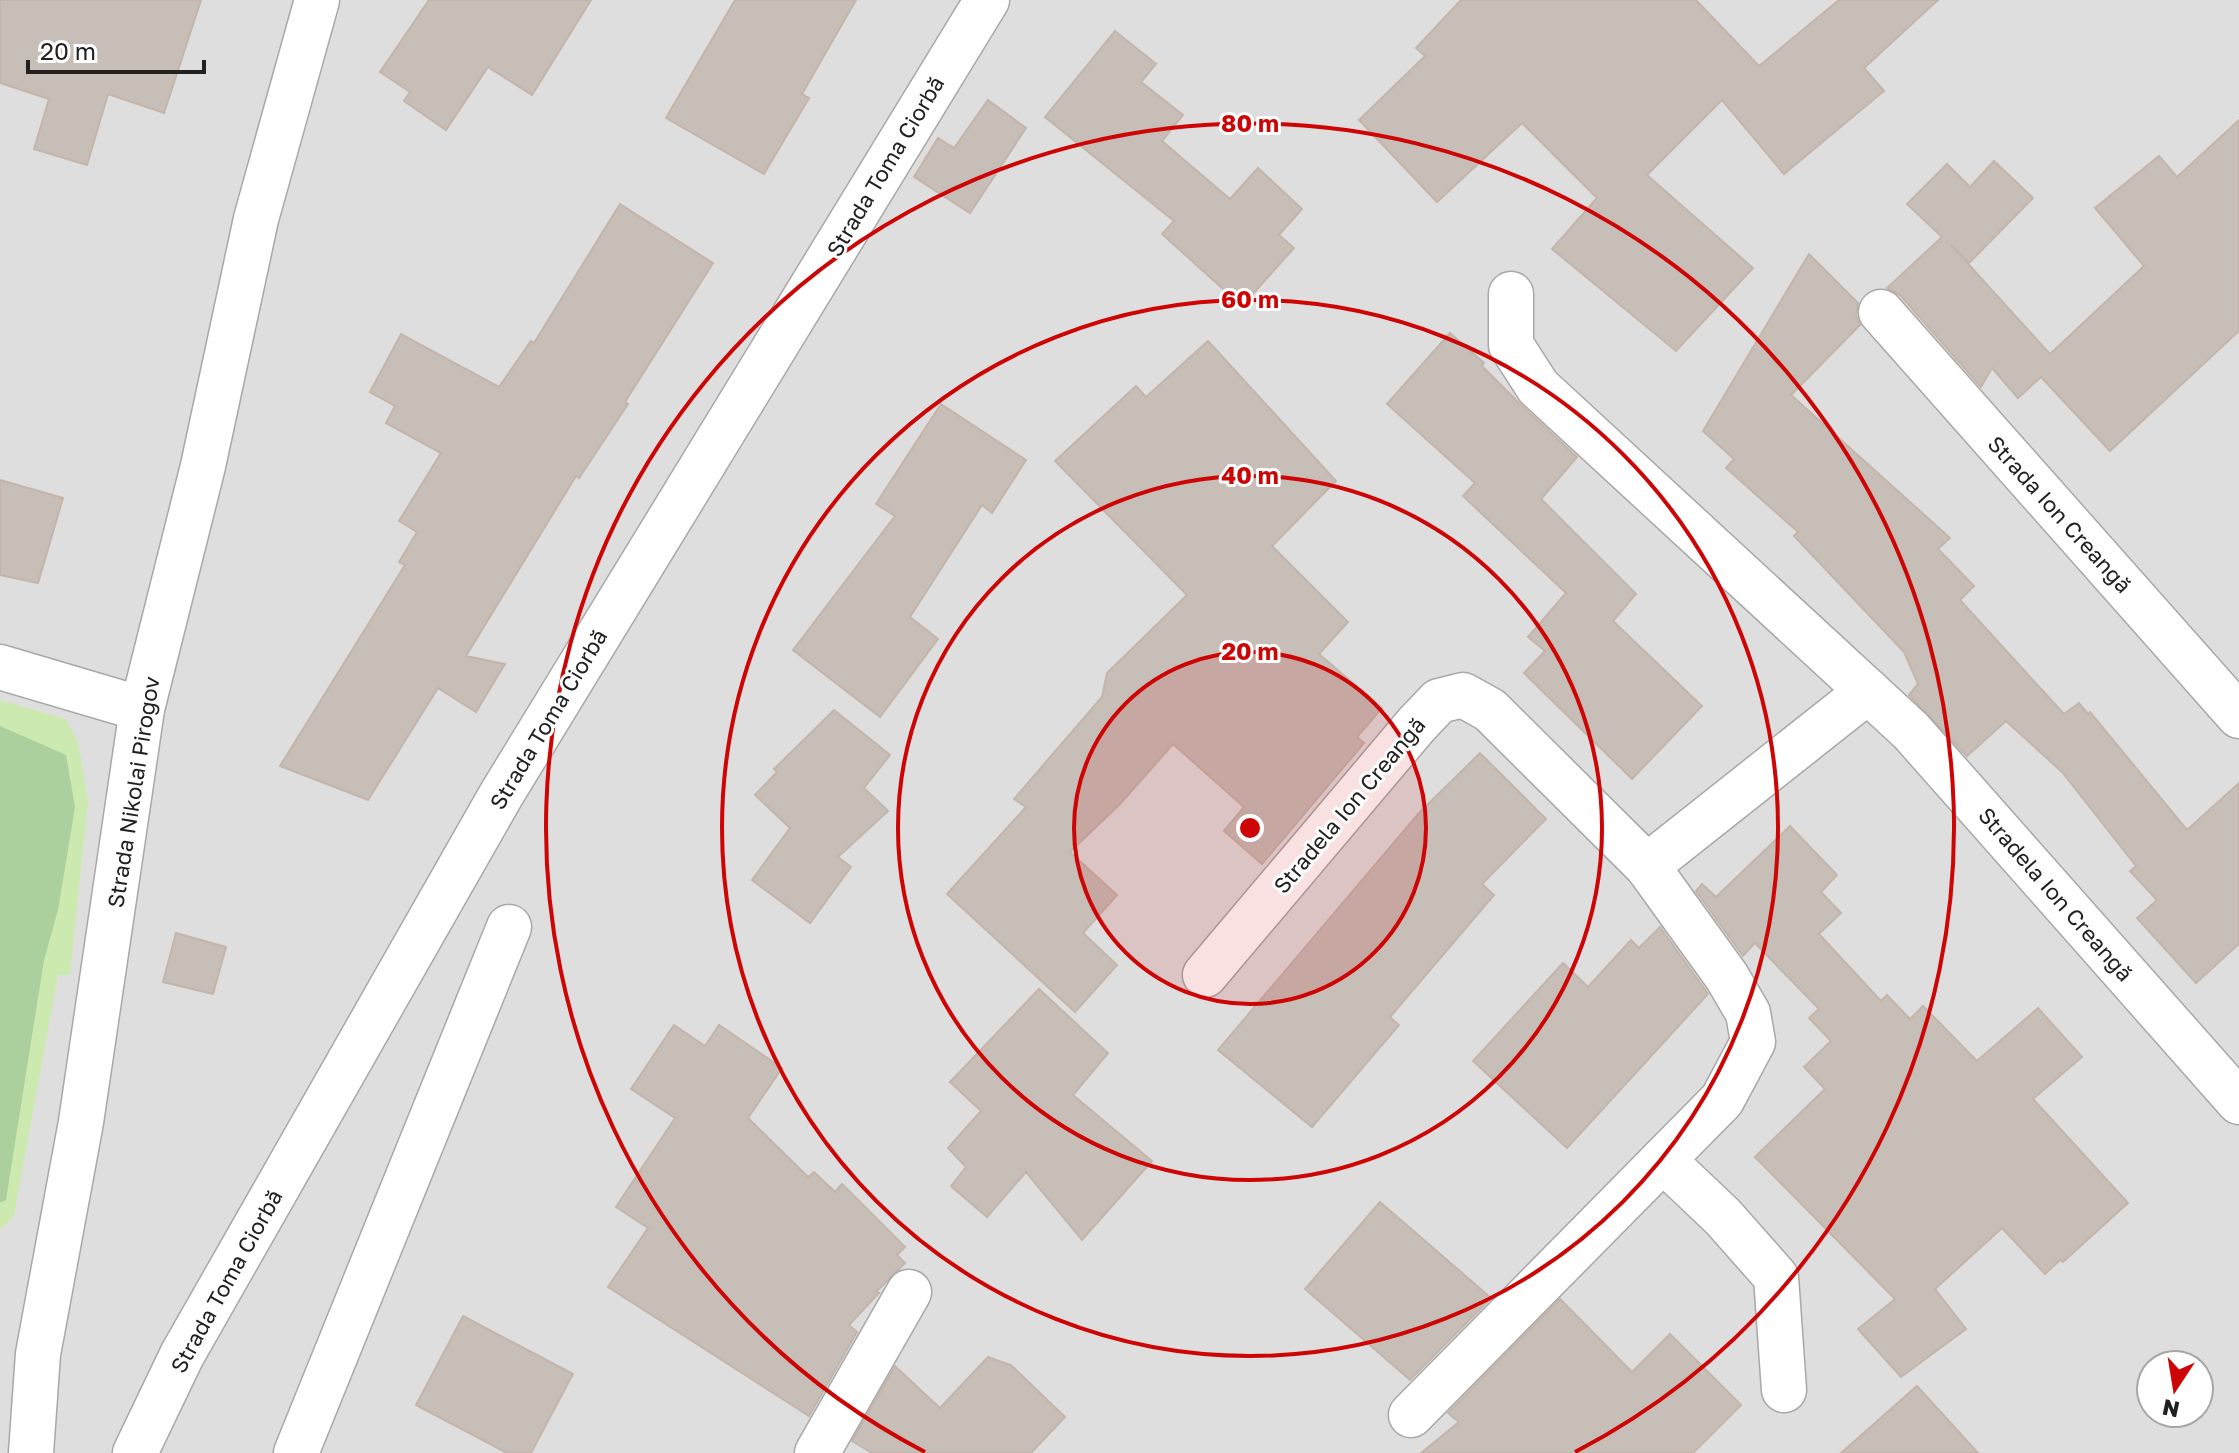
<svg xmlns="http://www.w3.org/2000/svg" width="2239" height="1453" font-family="'Golos Text',sans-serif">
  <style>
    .residential { fill: #dfdede; fill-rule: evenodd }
    .grass { fill: #cce9b0 }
    .forest { fill: #accf9e }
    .building { fill: #c6beb7; stroke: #c3b5aa; stroke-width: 2 }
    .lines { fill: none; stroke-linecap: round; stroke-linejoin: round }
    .minor-casing { stroke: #a8a8a8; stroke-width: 47 }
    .minor { stroke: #fff; stroke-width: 44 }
    .ring { fill: none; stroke: #cd0505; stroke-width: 4 }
    .labels { text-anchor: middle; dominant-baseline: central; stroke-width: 6; stroke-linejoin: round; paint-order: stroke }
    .street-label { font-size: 22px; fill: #212121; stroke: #fff }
    .centre { fill: #cd0505; stroke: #fff; stroke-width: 4 }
    .ring-label { font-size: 24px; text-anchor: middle; font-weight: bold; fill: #cd0505; stroke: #fff; stroke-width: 6; stroke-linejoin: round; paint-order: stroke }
  </style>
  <rect width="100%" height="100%" fill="#f1eee8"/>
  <path class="residential" d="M0,0H2239V1453H0ZM2151,1365H2199V1413H2151Z"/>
  <path class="grass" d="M0,700L66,719L78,742L88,801L70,975H58L14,1216L0,1230Z"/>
  <path class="forest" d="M0,726L66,755L75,807L58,910L44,960L6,1200L0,1203Z"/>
  <g class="building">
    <path d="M0,0H201L164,113L108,94L87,165L34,149L49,99L0,83Z"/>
    <path d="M429,0H591L532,95L488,67L446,130L404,101L410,92L380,72Z"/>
    <path d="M735,0H856L802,94L809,98L764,174L666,118Z"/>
    <path d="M1461,0H1696L1759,66L1839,0H1938L1864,68L1884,91L1784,174L1722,100L1647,175L1753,268L1676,351L1552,249L1597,198L1522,123L1437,202L1359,120L1425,56L1416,48Z"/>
    <path d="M1115,31L1156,64L1141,82L1183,115L1162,141L1230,199L1258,168L1302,209L1279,235L1294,248L1242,306L1162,234L1174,221L1045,117Z"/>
    <path d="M988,100L1026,128L970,213L914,177L938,138L954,148Z"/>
    <path d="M2239,120V331L2110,451L2041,377L2018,398L1992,368L1981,387L1900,295L1887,288L1942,237L1907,204L1947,164L1970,187L1994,161L2033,198L1969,263L1951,245L2050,354L2144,266L2095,208L2159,156L2177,177Z"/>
    <path d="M620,204L713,263L625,402L628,404L579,478L576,476L466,656L505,664L476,712L438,688L368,800L280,766L405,565L399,562L417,532L399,521L441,453L386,423L395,406L370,392L401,334L499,387L531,341L534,343Z"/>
    <path d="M1809,254L1858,303L1856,316L1860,325L1791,395L1950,538L1938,549L1974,586L1960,600L2064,714L2079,703L2088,714L2090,712L2187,830L2239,783V944L2196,983L2137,918L2157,900L2130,871L2136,866L2062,772L2006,721L1967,756L1909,695L1918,684L1904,652L1794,536L1798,532L1726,468L1734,459L1703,431Z"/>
    <path d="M1450,333L1484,363L1482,366L1521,405L1577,457L1541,499L1636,594L1613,621L1702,706L1632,779L1524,673L1545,651L1528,637L1566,593L1463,496L1475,483L1387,404Z"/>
    <path d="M1208,341L1336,481L1272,546L1348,622L1319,654L1382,708L1357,737L1364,743L1262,864L1224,831L1244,807L1173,744L1121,803L1070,852L1117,895L1083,933L1117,965L1075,1012L947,894L1026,807L1014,799L1102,697L1107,673L1187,595L1055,461L1136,386L1146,397Z"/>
    <path d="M941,404L1026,460L992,513L982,505L910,617L938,639L880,717L793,650L895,516L876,504Z"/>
    <path d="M0,480L63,498L38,583L0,575Z"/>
    <path d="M834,710L890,755L864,788L888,811L838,857L851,867L810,923L752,880L790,828L755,795L777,772L774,769Z"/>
    <path d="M1480,753L1546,819L1482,884L1494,895L1390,1017L1399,1025L1312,1127L1218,1050L1419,813Z"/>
    <path d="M1790,826L1837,875L1821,892L1841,913L1819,934L1881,1001L1887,995L1910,1019L1923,1006L1977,1061L2038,1008L2082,1057L2033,1099L2128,1203L2063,1262L2060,1260L2045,1274L2002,1228L1935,1289L1966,1329L1901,1377L1858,1329L1895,1299L1755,1157L1825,1089L1804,1067L1831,1041L1809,1018L1819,1009L1755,943L1743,956L1696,891L1702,884L1716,897Z"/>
    <path d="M1660,927L1708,994L1567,1148L1473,1061L1563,963L1588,987L1631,940L1639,948Z"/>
    <path d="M176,933L226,947L213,994L163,982Z"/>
    <path d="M1039,989L1108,1053L1073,1095L1152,1161L1082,1240L1026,1172L987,1217L951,1186L966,1167L948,1148L981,1111L950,1082Z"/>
    <path d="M674,1025L705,1046L719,1025L782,1068L748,1118L808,1177L814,1172L835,1192L842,1184L905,1247L897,1255L905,1263L876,1292L879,1293L849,1325L857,1332L809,1416L608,1287L648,1228L616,1207L675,1118L631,1089Z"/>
    <path d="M1380,1202L1491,1298L1410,1380L1305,1289Z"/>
    <path d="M1560,1299L1632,1372L1670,1334L1741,1405L1693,1453H1421L1459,1422L1448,1413Z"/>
    <path d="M463,1316L573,1374L531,1453H507L416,1405Z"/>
    <path d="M988,1357L1011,1365L1065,1417L1031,1453H872L852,1441L895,1366L940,1408Z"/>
    <path d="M1917,1386L1978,1453H1841Z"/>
  </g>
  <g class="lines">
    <g class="minor-casing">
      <g id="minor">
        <path d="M1511,294V345L1538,387L1911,731L2239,1102"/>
        <path d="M1881,312L2239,716"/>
        <path d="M0,667L142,709"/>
        <path d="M1647,866L1868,691"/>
        <path d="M1205,975L1417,724L1439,701L1463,695L1490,710L1647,866L1727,977L1748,1013L1753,1042L1722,1100L1411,1415"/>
        <path d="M1663,1160L1723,1217L1776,1277L1784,1390"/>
        <path d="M31,1453L38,1354L81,1122L142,709L203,466L256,219L317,0"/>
        <path d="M135,1453L182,1355L501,795L987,0"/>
        <path d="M296,1453L509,927"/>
        <path d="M817,1453L909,1292"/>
      </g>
    </g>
    <use href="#minor" class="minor"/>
  </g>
  <circle cx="1250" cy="828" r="176" fill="#cd0505" fill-opacity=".12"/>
  <g class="ring">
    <circle cx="1250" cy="828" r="176"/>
    <circle cx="1250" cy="828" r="352"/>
    <circle cx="1250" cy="828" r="528"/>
    <path d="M925 1452A704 704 0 1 1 1575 1452"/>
  </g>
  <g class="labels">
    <g class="street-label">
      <text transform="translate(885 166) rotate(-59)">Strada Toma Ciorbă</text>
      <text transform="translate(2060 514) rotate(48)">Strada Ion Creangă</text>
      <text transform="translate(548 719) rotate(-59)">Strada Toma Ciorbă</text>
      <text transform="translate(133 792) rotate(-81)">Strada Nikolai Pirogov</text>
      <text transform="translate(1349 805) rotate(-50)">Stradela Ion Creangă</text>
      <text transform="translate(2056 894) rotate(49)">Stradela Ion Creangă</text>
      <text transform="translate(226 1281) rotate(-61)">Strada Toma Ciorbă</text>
    </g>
  </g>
  <circle cx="1250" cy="828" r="12" class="centre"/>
  <g class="ring-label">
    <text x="1250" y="132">80 m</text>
    <text x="1250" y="308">60 m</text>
    <text x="1250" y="484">40 m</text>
    <text x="1250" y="660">20 m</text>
  </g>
  <g transform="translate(2175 1389) rotate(192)"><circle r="38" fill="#ffffff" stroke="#a6a6a6" stroke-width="2"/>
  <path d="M0-6L14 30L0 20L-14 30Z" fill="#cd0505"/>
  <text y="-12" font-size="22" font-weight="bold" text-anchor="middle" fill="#212121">N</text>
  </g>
  <path d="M28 60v12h176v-12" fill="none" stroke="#212121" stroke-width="4"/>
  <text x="40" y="60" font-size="24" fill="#212121" stroke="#ffffff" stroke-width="6" paint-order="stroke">20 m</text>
</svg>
